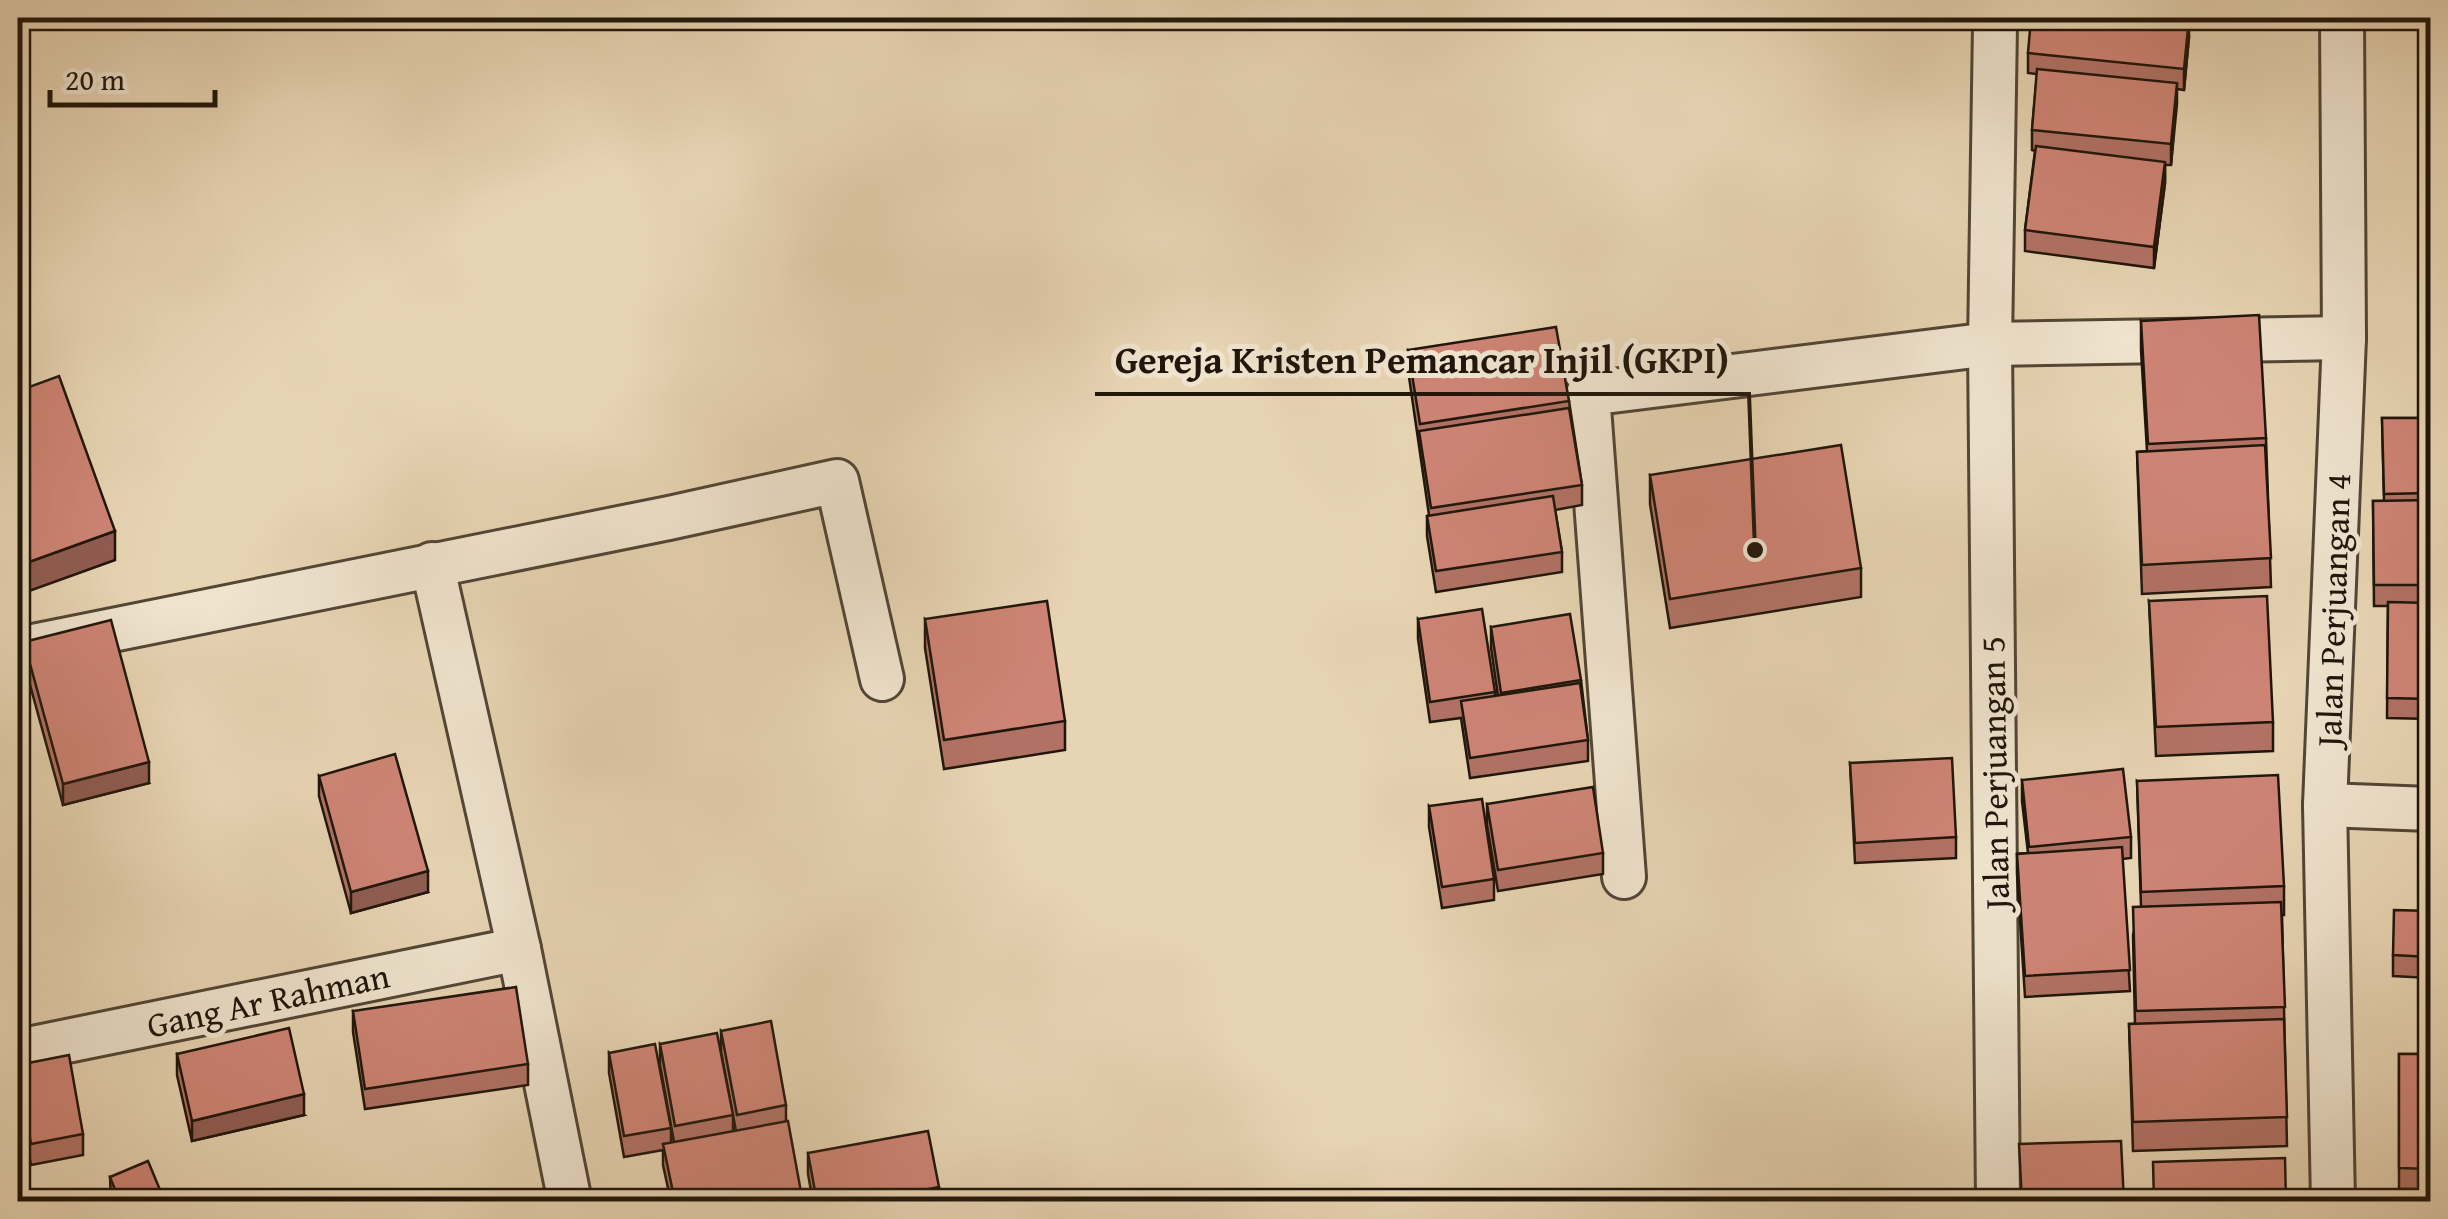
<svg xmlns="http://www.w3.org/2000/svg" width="2448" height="1219" font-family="'Gentium Book Plus',serif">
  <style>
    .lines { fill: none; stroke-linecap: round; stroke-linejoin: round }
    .street-casing { stroke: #524635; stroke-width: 48 }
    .street { stroke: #efe3ce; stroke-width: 42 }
    .wall { fill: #b17265; stroke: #20160b; stroke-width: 2.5 }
    .shaded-wall { fill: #905c52; stroke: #20160b; stroke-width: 2.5 }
    .building { fill: #ce8475; stroke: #20160b; stroke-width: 2.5 }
    .labels { text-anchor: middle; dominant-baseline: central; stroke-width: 10; stroke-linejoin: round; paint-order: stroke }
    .street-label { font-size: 35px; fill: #20160b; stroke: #efe3ce }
    .leader { fill: none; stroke: #20160b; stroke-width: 4 }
    .callout-dot { fill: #20160b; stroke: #efe3ce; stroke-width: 4 }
    .callout-label { font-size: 38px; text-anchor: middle; font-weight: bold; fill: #20160b; stroke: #efe3ce; stroke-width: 10; stroke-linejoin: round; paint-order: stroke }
  </style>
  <rect width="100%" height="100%" fill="#e7d4b3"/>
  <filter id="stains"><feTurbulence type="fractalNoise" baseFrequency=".002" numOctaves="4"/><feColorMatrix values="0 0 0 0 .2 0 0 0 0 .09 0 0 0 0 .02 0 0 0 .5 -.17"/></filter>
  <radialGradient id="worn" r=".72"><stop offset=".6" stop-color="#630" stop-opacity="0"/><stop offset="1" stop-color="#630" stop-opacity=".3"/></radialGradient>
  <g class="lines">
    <g class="street-casing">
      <g id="street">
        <path d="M1995,25L1990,344L1998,1202"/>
        <path d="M432,564L519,949L570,1202"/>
        <path d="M18,649L669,518L837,481L882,679"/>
        <path d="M2325,805L2430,809"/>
        <path d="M1624,877L1588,394L1990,344L2344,338"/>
        <path d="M18,1051L519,949"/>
        <path d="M2333,1202L2325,805L2344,338L2342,18"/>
      </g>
    </g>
    <use href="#street" class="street"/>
  </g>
  <g class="wall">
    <path d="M2189,37L2184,90L2177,89L2171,165H2165V183L2154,268L2025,251V230L2035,151L2032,150V130L2037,74L2028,73V53Z"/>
    <path d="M2424,206H2430V366H2423Z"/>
    <path d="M2141,321L2266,438L2271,587L2142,594L2137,452L2147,451L2141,350Z"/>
    <path d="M1408,350L1569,401L1582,485V505L1555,510L1562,552V572L1436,592L1427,536V516L1429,515L1408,370Z"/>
    <path d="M2382,418H2430V719L2387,718L2388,606H2374L2373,501H2384Z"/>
    <path d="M1650,475L1861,568V597L1670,628L1650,504Z"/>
    <path d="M2149,601L2273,722V751L2156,756Z"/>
    <path d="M925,619L1065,721V750L944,769L925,648Z"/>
    <path d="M1418,619L1495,692V696H1498L1491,648V627L1581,680L1588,740V761L1470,778L1461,718L1430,722L1418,639Z"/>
    <path d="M24,642L149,783L63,805L24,663Z"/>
    <path d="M1850,763L1956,837V858L1855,863Z"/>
    <path d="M319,776L428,892L351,913L319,796Z"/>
    <path d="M2022,780L2131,837V858L2122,859L2130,991L2025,997L2017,874V854L2028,853L2022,801Z"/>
    <path d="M2137,781L2284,886V915H2282L2287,1146L2133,1151L2129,1024H2135L2133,935L2141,906Z"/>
    <path d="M1487,804L1603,853V874L1498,891L1487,825Z"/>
    <path d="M1429,806L1494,879V900L1442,908L1429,827Z"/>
    <path d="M2430,911V978L2393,976V955Z"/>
    <path d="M353,1011L528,1064V1085L365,1109L353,1032Z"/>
    <path d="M721,1031L786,1105V1122L802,1202H671L663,1165V1150L624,1157L609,1073V1053L671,1128V1143L674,1142L660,1065V1044L733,1115V1131H736L721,1052Z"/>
    <path d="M177,1054L304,1115L192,1141L177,1075Z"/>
    <rect x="2399" y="1054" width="31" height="135"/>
    <path d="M18,1065L83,1134V1155L31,1165L18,1093Z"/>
    <path d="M808,1153L939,1187L940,1202H813L808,1174Z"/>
    <path d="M110,1177L165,1202H111Z"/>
  </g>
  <g class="shaded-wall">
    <path d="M2189,18V37L2184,90V69Z"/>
    <path d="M2177,83V104L2171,165V144Z"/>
    <path d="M2165,162V183L2154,268V247Z"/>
    <path d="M115,531V560L18,595V566Z"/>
    <path d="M149,762V783L63,805V784Z"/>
    <path d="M428,871V892L351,913V892Z"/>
    <path d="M304,1094V1115L192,1141V1121Z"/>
  </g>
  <g class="building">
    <path d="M2031,18H2189L2184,69L2028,53Z"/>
    <path d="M2037,69L2177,83L2171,144L2032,130Z"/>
    <path d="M2036,146L2165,162L2154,247L2025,230Z"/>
    <path d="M2424,206H2430V337H2423Z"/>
    <path d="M2259,315L2266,438L2148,444L2141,321Z"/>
    <path d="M1556,327L1569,401L1420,424L1408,350Z"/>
    <path d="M59,376L115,531L18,566V391Z"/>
    <path d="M1569,408L1582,485L1431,508L1419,431Z"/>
    <path d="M2382,418H2430V493L2384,494Z"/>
    <path d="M1841,445L1861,568L1670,599L1650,475Z"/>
    <path d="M2265,445L2271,558L2142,565L2137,452Z"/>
    <path d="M1553,496L1562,552L1436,571L1427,516Z"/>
    <path d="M2430,500V585H2374L2373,501Z"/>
    <path d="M2267,596L2273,722L2156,727L2149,601Z"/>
    <path d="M1047,601L1065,721L944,740L925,619Z"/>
    <path d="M2388,602L2430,603V699L2387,698Z"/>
    <path d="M1482,609L1495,692L1430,702L1418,619Z"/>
    <path d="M1570,614L1581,680L1501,693L1491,627Z"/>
    <path d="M111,620L149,762L63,784L24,642Z"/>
    <path d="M1580,683L1588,740L1470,758L1461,701Z"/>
    <path d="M395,754L428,871L351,892L319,776Z"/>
    <path d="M1952,758L1956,837L1855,843L1850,763Z"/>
    <path d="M2123,769L2131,837L2029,847L2022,780Z"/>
    <path d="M2278,775L2284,886L2141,892L2137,781Z"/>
    <path d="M1593,787L1603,853L1498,870L1487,804Z"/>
    <path d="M1482,799L1494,879L1442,887L1429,806Z"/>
    <path d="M2122,847L2130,970L2025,976L2017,854Z"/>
    <path d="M2281,902L2285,1007L2136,1011L2133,907Z"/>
    <path d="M2394,910L2430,911V957L2393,955Z"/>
    <path d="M516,987L528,1064L365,1089L353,1011Z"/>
    <path d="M2284,1019L2287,1117L2133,1122L2129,1024Z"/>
    <path d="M771,1021L786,1105L737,1115L721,1031Z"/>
    <path d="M289,1028L304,1094L192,1121L177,1054Z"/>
    <path d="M717,1033L733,1115L675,1126L660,1044Z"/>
    <path d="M655,1044L671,1128L624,1136L609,1053Z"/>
    <path d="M2399,1054H2430V1169L2399,1168Z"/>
    <path d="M69,1055L83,1134L31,1144L18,1065Z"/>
    <path d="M788,1121L801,1192L748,1202H675L663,1144Z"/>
    <path d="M928,1131L939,1187L860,1202H817L808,1153Z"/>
    <path d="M2121,1141L2124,1202H2022L2019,1144Z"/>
    <path d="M2285,1158L2286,1202H2154L2153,1162Z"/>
    <path d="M148,1161L165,1202H120L110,1177Z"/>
    <path d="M939,1195L940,1202H905Z"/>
    <path d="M802,1198V1202H781Z"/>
  </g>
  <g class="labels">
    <g class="street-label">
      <text transform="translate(2333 610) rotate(-88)">Jalan Perjuangan 4</text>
      <text transform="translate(1994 773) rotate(-91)">Jalan Perjuangan 5</text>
      <text transform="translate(268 1000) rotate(-12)">Gang Ar Rahman</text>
    </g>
  </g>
  <path class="leader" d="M1755 550L1749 394H1095"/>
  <circle class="callout-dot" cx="1755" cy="550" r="10"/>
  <g class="callout-label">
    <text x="1422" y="373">Gereja Kristen Pemancar Injil (GKPI)</text>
  </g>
  <rect width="2448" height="1219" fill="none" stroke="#e7d4b3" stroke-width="60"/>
  <rect x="20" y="20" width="2408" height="1179" fill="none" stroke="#20160b" stroke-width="5"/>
  <rect x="30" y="30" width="2388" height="1159" fill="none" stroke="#20160b" stroke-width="2.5"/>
  <path d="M50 90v15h165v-15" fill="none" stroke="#20160b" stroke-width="5"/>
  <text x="65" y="90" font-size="30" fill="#20160b" stroke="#efe3ce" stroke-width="8" paint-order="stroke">20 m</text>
  <rect width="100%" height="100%" filter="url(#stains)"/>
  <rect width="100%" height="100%" fill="url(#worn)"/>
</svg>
